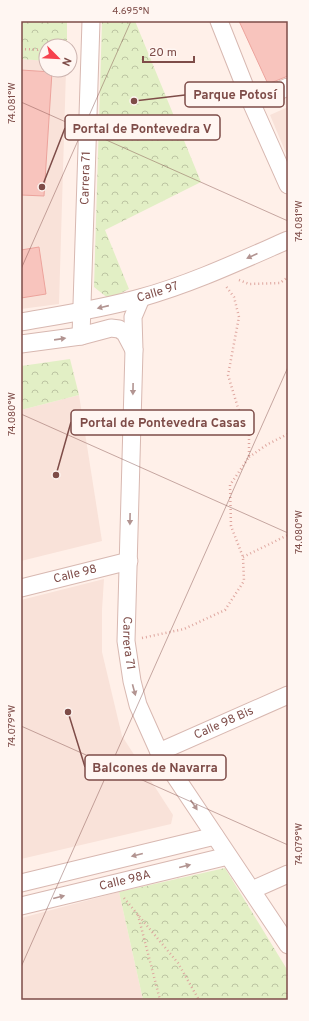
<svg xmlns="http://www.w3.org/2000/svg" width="309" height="1021" font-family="Overpass,sans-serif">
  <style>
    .residential { fill: #f9e2d9 }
    .forest { fill: url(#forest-crowns) }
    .building { fill: #f8c4bd; stroke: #eca39c }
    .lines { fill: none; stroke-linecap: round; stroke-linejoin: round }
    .minor-casing { stroke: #d8b8b1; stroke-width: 19 }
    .path { stroke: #dea69f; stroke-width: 2.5; stroke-dasharray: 1 3; stroke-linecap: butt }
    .minor { stroke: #fff; stroke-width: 17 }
    .oneway { fill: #b29491 }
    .ticks { fill: none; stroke: #7e4c48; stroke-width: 1; stroke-opacity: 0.45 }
    .labels { text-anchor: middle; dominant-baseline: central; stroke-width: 4; stroke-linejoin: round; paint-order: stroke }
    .street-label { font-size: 12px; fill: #7e4c48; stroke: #fff6f2 }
    .leader { fill: none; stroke: #7e4c48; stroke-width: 1.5 }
    .callout-dot { fill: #7e4c48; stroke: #fff6f2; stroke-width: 1.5 }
    .callout { fill: #fff6f2; stroke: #7e4c48; stroke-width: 1.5 }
    .callout-label { font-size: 13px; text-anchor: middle; font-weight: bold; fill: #7e4c48 }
    .neatline { fill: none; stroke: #7e4c48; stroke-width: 1.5 }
    .ticks-label { font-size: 10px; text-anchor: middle; fill: #7e4c48 }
  </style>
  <defs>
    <pattern id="forest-crowns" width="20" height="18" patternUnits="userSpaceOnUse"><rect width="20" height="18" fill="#e2efc5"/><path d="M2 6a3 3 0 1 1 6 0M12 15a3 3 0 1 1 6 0" fill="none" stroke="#bcc4a2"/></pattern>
  </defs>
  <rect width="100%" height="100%" fill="#fff0e9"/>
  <g class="residential">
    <path d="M21,59L46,61V70H66L59,304L21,309Z"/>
    <path d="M288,107V158L270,115Z"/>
    <path d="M79,395L102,541L21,561V410Z"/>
    <path d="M104,579L102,610V652L122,736L173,815L171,824L21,859V600Z"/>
    <path d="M119,892L143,1000H21V918Z"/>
  </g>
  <g class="forest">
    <path d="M21,21H67V46H46V61L21,59Z"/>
    <path d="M102,21H135L201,182L105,230L129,289L109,299L94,287Z"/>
    <path d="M70,359L79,395L21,410V366Z"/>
    <path d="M225,868L288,971V1000H143L119,892Z"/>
  </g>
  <g class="building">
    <path d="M239,21H288V76L268,84Z"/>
    <path d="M21,70L52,72L44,196L21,195Z"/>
    <path d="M39,247L46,294L21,298V250Z"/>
  </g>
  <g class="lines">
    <g class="minor-casing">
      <g id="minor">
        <path d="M219,21L251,102L288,185"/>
        <path d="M251,102L288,87"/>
        <path id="s1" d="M141,298L133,317L134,350L126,641L132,681L138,705L159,752L288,945"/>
        <path id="s2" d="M21,322C61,315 101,309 140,298C191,284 240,261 288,240"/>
        <path id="s3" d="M81,336L91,21"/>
        <path d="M21,344L81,336L111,328L119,329L125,333L134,350"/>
        <path id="s4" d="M21,588L129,561"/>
        <path id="s5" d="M159,752L288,695"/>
        <path d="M21,883L215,836"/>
        <path d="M252,890L288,874"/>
        <path id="s6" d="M21,906L228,856"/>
      </g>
    </g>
    <g class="path">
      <path d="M21,49L46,50"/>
      <path d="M239,280L249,284L280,283L288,277"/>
      <path d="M249,457L268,444L288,434"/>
      <path d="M243,557L288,535"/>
      <path d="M142,638L184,629L225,610L244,581L243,557L231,526L230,485L249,457V431L238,408L228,375L239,317L234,297L225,285"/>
      <path d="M124,898L178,963L199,1000"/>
      <path d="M138,915L160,1000"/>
    </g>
    <use href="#minor" class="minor"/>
  </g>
  <defs><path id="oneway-solid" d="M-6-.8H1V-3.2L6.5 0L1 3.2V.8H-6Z"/></defs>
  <g class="oneway">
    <use href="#oneway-solid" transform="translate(252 256) rotate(156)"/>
    <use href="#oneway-solid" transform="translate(103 307) rotate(167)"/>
    <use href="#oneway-solid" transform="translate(60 339) rotate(-8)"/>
    <use href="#oneway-solid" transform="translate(133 389) rotate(91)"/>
    <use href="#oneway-solid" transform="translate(130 519) rotate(91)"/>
    <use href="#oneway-solid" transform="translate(134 690) rotate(75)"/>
    <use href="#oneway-solid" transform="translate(194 805) rotate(56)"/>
    <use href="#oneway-solid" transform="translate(137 855) rotate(166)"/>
    <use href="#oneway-solid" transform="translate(185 866) rotate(-14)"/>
    <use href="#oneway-solid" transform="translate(59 897) rotate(-14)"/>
  </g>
  <path class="ticks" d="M21,102L288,221M21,269L131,21M21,414L288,533M21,726L288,845M21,967L288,367"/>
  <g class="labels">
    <g class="street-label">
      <text stroke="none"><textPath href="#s3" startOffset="158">Carrera 71</textPath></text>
      <text stroke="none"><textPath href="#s2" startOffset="140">Calle 97</textPath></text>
      <text stroke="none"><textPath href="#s4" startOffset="56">Calle 98</textPath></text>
      <text stroke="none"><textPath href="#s1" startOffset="347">Carrera 71</textPath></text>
      <text stroke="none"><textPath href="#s5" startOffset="71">Calle 98 Bis</textPath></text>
      <text stroke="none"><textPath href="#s6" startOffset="107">Calle 98A</textPath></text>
    </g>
  </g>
  <path class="leader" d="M134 101L185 95M42 187L65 128M56 475L71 422M68 712L85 767"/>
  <g class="callout-dot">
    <circle cx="134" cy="101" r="4"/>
    <circle cx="42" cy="187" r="4"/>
    <circle cx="56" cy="475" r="4"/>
    <circle cx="68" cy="712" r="4"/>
  </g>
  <g class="callout">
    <rect x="185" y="82" width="99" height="25" rx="4"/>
    <rect x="65" y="115" width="155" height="25" rx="4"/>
    <rect x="71" y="410" width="183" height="25" rx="4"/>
    <rect x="85" y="755" width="141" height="25" rx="4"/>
  </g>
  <g class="callout-label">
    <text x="235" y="99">Parque Potosí</text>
    <text x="142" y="133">Portal de Pontevedra V</text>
    <text x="163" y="427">Portal de Pontevedra Casas</text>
    <text x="155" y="772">Balcones de Navarra</text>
  </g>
  <rect width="309" height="1021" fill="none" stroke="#fff6f2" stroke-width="44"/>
  <g transform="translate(58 58) rotate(114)"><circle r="19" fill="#fff6f2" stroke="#cbb2ae"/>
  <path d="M0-3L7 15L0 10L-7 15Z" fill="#f6414d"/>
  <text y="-6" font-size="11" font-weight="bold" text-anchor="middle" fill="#7e4c48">N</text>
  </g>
  <path d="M143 56v6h51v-6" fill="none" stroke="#7e4c48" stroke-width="2"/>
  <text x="149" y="56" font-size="12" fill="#7e4c48" stroke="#fff6f2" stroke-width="3" paint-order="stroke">20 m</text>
  <rect x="22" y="22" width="265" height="977" class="neatline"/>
  <g class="ticks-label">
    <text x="131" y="14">4.695°N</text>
    <text transform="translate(11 103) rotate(-90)" y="4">74.081°W</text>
    <text transform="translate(298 221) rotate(-90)" y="4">74.081°W</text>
    <text transform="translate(11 414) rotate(-90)" y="4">74.080°W</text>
    <text transform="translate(298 532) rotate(-90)" y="4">74.080°W</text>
    <text transform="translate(11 726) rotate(-90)" y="4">74.079°W</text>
    <text transform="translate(298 844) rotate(-90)" y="4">74.079°W</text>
  </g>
</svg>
